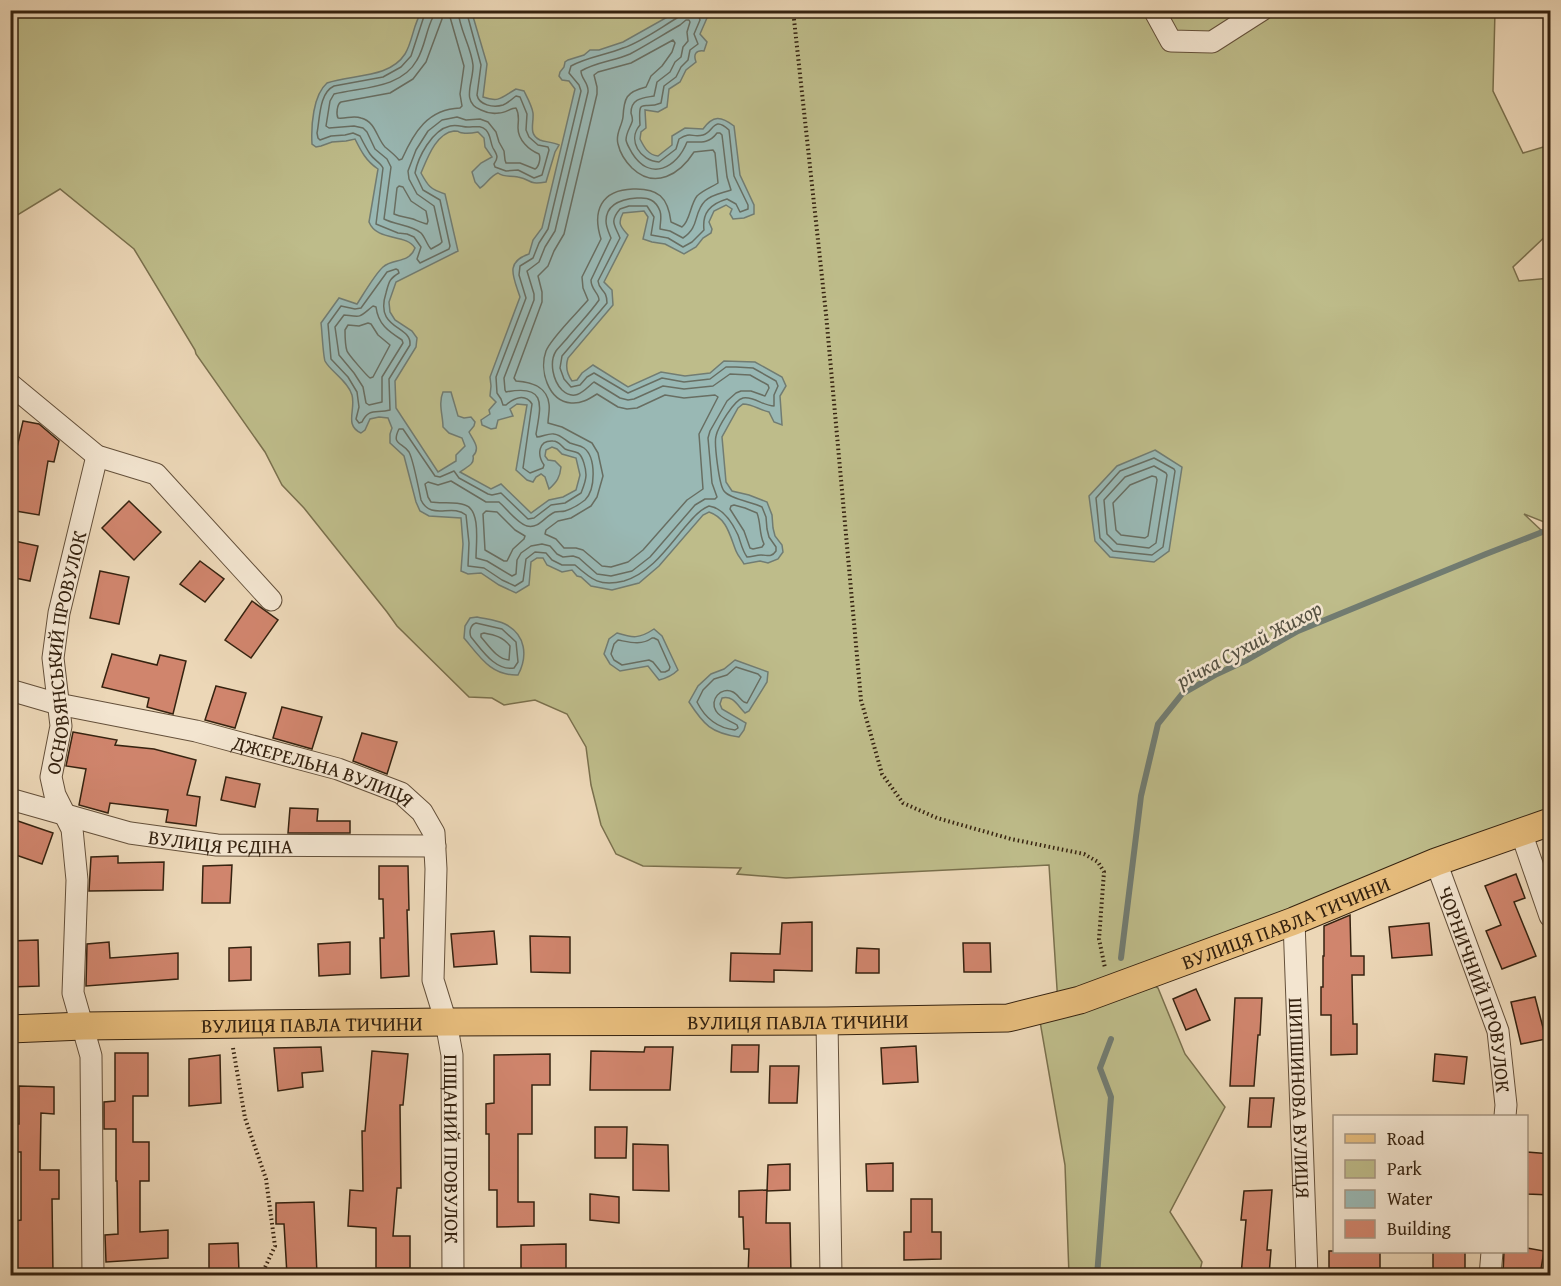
<svg xmlns="http://www.w3.org/2000/svg" width="1561" height="1286" font-family="'Gentium Book Plus',serif">
  <style>
    .green { fill: #bebc8a; stroke: #7a704d; stroke-width: 1.5 }
    .water { fill: #99b8b4; stroke: #717c72; stroke-width: 1.5 }
    .lines { fill: none; stroke-linecap: round; stroke-linejoin: round }
    .shore { stroke: #686e62; stroke-width: 1.5 }
    .stream { stroke: #717c72; stroke-width: 6 }
    .building { fill: #d0856d; stroke: #362310; stroke-width: 1.5 }
    .minor-casing { stroke: #64503a; stroke-width: 23 }
    .major-casing { stroke: #362310; stroke-width: 29 }
    .path { stroke: #362310; stroke-width: 4; stroke-dasharray: 1.5 3; stroke-linecap: butt }
    .minor { stroke: #f3e5d0; stroke-width: 21 }
    .major { stroke: #e6bc7c; stroke-width: 27 }
    .labels { text-anchor: middle; dominant-baseline: central; stroke-width: 5; stroke-linejoin: round; paint-order: stroke }
    .street-label { font-size: 20px; fill: #362310; stroke: #f3e5d0 }
    .water-label { font-size: 21px; font-style: italic; fill: #545041; stroke: #f3e5d0 }
  </style>
  <rect width="100%" height="100%" fill="#ecd7b7"/>
  <filter id="stains"><feTurbulence type="fractalNoise" baseFrequency=".00333" numOctaves="4"/><feColorMatrix values="0 0 0 0 .2 0 0 0 0 .09 0 0 0 0 .02 0 0 0 .5 -.17"/></filter>
  <radialGradient id="worn" r=".72"><stop offset=".6" stop-color="#630" stop-opacity="0"/><stop offset="1" stop-color="#630" stop-opacity=".3"/></radialGradient>
  <path class="green" d="M11,11H1495L1493,91L1523,153L1550,145V232L1513,267L1519,281L1550,278V518L1544,522L1524,514L1543,532L1550,530V823L1148,982L1158,988L1185,1054L1225,1107L1170,1212L1202,1262L1199,1275H1069L1065,1165L1038,1010L1058,1004L1049,865L786,878L737,874L741,868L643,866L616,854L601,825L591,785L586,747L567,714L535,700L504,705L492,698L469,697L397,626L387,612L304,508L282,485L265,452L196,354L195,350L134,249L60,189L11,219Z"/>
  <g class="water">
    <path d="M468,10L472,13L487,64L483,97C500,103 502,97 516,89L524,91C527,97 532,106 533,113C534,124 528,134 540,140C545,142 553,142 559,145L555,152L546,182C527,185 533,180 518,177C510,175 505,178 498,173C490,176 487,184 480,188L475,182L472,172L481,163L492,157L485,147L484,138L478,132C473,133 468,134 463,133C455,132 462,131 454,131C436,133 427,159 421,173C428,186 430,189 445,194L458,251L396,282L389,302L390,312L395,320L412,331L417,338L416,347L395,381L396,408L438,472L456,461V455L465,446L462,438L449,433L443,427C443,416 438,403 443,392H451L458,416L464,418L471,417L475,422L474,426L469,432C473,440 481,448 473,456C475,465 466,467 460,472L491,489L501,484L531,513L549,500L563,497L576,490L580,475L576,458L562,454L557,449L552,447L546,450L545,456L548,460L555,461L561,467C560,477 557,482 549,489L545,477L541,474L536,477L533,482L527,480L516,470L527,405L517,404L510,409L513,416L498,420L496,428L491,429L482,425L481,420L490,414L489,410L496,402L490,396L491,386L490,377L520,297C514,278 504,262 529,254L533,240L542,228L575,89L569,81L562,80L559,76L560,72L564,67L565,62L568,60L584,55L590,50H599L623,42L678,11H701L707,18L700,34L707,42L704,51C696,50 693,54 696,62L686,70L680,82L669,89L667,107L658,112L645,110L646,128L641,132L640,139C644,147 648,155 658,156L672,145V136L685,128L703,129C713,115 721,116 734,126L740,175L754,205V214L744,218L733,219L730,214L732,209L726,205L714,211L709,222L712,229L711,233L703,238L696,247L684,254L665,244L652,242L643,239L648,217L644,211L623,213C617,224 621,227 628,235L604,282L612,290L613,305L568,358C565,367 567,374 572,381L577,380L582,373L593,365L628,387L661,372L685,376L710,373L724,361L755,362L782,377L786,386L780,396L782,425L774,422L769,412C760,410 752,404 743,404L738,408L722,437L726,482L732,491L749,495L767,502L772,515L773,528L775,536L782,545L783,552L778,559L768,563L760,561L744,564C742,560 738,556 736,551C730,536 727,518 709,512L703,515L659,566L639,583L612,590L591,586L581,577L577,576L572,570L562,572L547,565L543,558H537L531,562L529,585L516,593L499,585L481,573L468,574L461,571L463,544L461,518L429,516L420,511L416,502L404,456L390,443V434L392,428L388,418L379,417L370,419L365,430L361,433C344,425 356,410 352,395C348,381 330,371 325,361C323,355 322,330 321,323L339,298L357,304C363,295 375,274 383,267C393,258 409,264 415,248C406,233 377,242 369,222L378,169C366,161 361,151 355,139L346,141L332,142L321,146L316,147L312,144C311,126 313,95 327,83C351,74 389,79 405,54C413,41 413,24 422,11Z"/>
    <path d="M1155,450L1182,467L1169,551L1154,562L1110,557L1095,541L1089,496L1117,466Z"/>
    <path d="M477,617C486,619 497,620 505,624C526,635 528,656 518,675C491,676 480,657 464,638L465,626L470,618Z"/>
    <path d="M654,629L662,636L678,670C672,676 667,678 659,680L648,666L620,671L610,664L604,654L609,639L617,633C633,638 639,639 654,629Z"/>
    <path d="M735,660L768,672L767,682L749,711L745,713C738,706 733,695 722,698L720,704L722,709L746,723L744,730L739,737C711,733 704,725 689,702L698,686L711,674L724,669Z"/>
  </g>
  <g class="lines">
    <g class="shore">
      <path d="M426,10L411,56L401,67L383,77L334,86C319,93 320,118 317,133L318,138L320,140L331,136L345,135L353,133L360,136C363,142 366,148 370,154C374,160 380,162 383,168L376,224L398,233L407,234L414,237L421,247L417,259L420,263L449,249L450,246L440,200L423,190L415,173C418,157 432,130 450,126C457,124 462,127 468,127C475,127 481,125 486,130C491,135 490,142 493,148C497,155 499,157 494,164L495,167L506,171L518,170L534,178L542,175L549,150L548,147L538,145L529,137L526,130L527,114L520,97L516,96C512,99 508,103 503,105C493,108 479,105 477,95L481,65L466,10"/>
      <path d="M434,10L433,17C426,30 425,47 417,60C401,89 362,87 334,94L330,101L326,126L329,128L354,126L363,128L367,132L375,149L387,159L391,167L384,219C395,225 412,225 421,233C425,237 427,245 431,249L440,244L442,242L434,206L417,194L409,179L408,171L416,150L428,131L442,120L457,117L466,120L480,119L488,122L496,132L499,142L504,151L505,160L506,163H520L535,169C539,167 541,158 539,154C529,150 518,140 518,128C518,120 520,115 516,108C511,108 505,113 499,113C493,114 487,113 481,110C460,102 474,81 473,65C471,46 459,29 458,10"/>
      <path d="M443,10L442,19L426,62L413,79L390,93L341,102C337,104 336,114 338,118C346,119 353,115 361,118C376,122 376,137 385,147C390,151 395,155 399,160L402,159C414,132 428,109 460,108L462,106L460,94L464,66L450,17L449,10"/>
      <path d="M680,10L679,15L677,18C660,28 641,42 623,48C606,55 587,57 571,66L569,73L579,85L581,91L548,229L539,243L533,258L520,266L519,275L526,298L496,377L497,393L501,399L503,405H506C514,398 525,393 532,404L523,468L530,473L543,468L544,465C537,455 538,440 553,441C559,441 561,446 565,449C569,451 574,451 578,453C583,456 586,469 586,475C586,481 583,488 581,493L565,503L551,505L534,518L528,519L501,493L492,495L488,494L459,478L454,471L440,477L435,476L403,429H399C391,445 402,442 409,452C413,459 419,490 421,500C431,521 452,503 466,515L469,543L468,566L484,568L502,580L515,586L523,581L526,559L535,552L546,553L552,560L562,565H575C592,580 600,587 624,581C651,573 668,547 685,527C692,519 699,510 709,506C723,508 732,522 738,535C741,543 742,550 747,557C752,557 756,555 761,555C768,555 771,558 776,551V547L769,537L767,529L766,517L762,507C752,502 730,499 724,491C719,485 714,443 716,436C718,427 734,400 743,398C754,396 763,406 774,406V395L778,386L776,381L753,368L736,367H726L710,379L684,382L662,378L628,393L594,373L587,377L580,385L571,387L564,379L560,368L562,356L607,303C607,289 599,291 598,281L620,238C615,225 609,222 620,209L629,206H647L654,217L651,235L668,238L683,247L692,242L704,230C702,213 710,204 727,199L736,204L740,212L748,209V205L734,176L729,130C713,115 714,132 703,135C692,138 691,131 679,139L676,149L659,162C640,161 627,140 640,125C638,95 643,111 661,103L664,86L676,77L681,67L688,60L690,50L698,44L694,34L700,20L697,10"/>
      <path d="M686,20H689L690,22L687,32L688,41L683,47L681,57L675,62L670,72L657,82L654,96C643,98 631,98 631,113C632,116 633,120 632,122C630,128 626,133 626,140C627,145 630,149 632,153C650,182 677,168 687,142C700,142 709,144 717,133H720L722,135L727,177L731,190C723,193 712,194 705,201C693,213 700,227 683,238L670,231L660,229C660,223 662,217 660,211C658,206 655,202 651,200C646,197 641,198 637,198C623,199 606,203 606,221C606,227 609,233 611,238L591,280C591,290 599,293 599,300C590,313 579,324 569,336C565,341 560,346 556,351C549,362 553,381 562,390C576,403 586,388 594,382L620,398L628,400L634,399L663,386L684,389L713,386L730,374L750,375L768,385L769,388L765,396L751,391H741L736,393L727,401L710,431L708,438L712,483L717,497L715,499H705L695,505L650,557L632,571L611,576L597,574L579,558L573,556L563,557L557,554L550,546L542,544L531,546L521,553L517,560L516,574L512,576L487,561L476,558C476,544 481,510 465,505C454,501 442,504 431,502L428,497L425,484L428,482L438,485L451,481L486,502H499C506,508 518,524 527,526C539,529 545,516 555,512C558,511 562,512 565,511C571,509 580,504 585,500C596,489 596,457 584,448C580,445 575,445 570,443C565,440 561,435 554,434C548,433 542,437 537,437L536,434C541,405 547,384 506,392L505,390L504,378L534,300V294L527,271L539,262L545,247L555,231L588,92C589,83 581,79 581,71C596,62 614,61 630,54C647,45 664,34 680,25Z"/>
      <path d="M673,40L675,43L672,52L662,66L651,76L646,87C626,92 624,98 623,117C622,126 615,134 618,144C620,153 626,162 632,168C655,190 680,174 694,152L713,150L715,153L718,183C712,187 703,190 697,196C690,205 690,221 682,227L671,222C668,197 658,188 633,189C601,190 592,211 601,239L582,277L583,288L588,300C578,312 551,338 546,351C539,370 548,401 571,403C581,404 589,399 597,394L618,407L627,409L637,408L665,395L684,398L715,395L718,397L699,434L703,489L687,500L643,550L628,562L611,567L602,566L583,550L576,548H564L556,539L545,534L546,530L558,521L571,518L591,506L597,497L603,476L598,453L592,443L562,427L548,423C548,417 550,410 549,404C547,386 531,382 516,381L514,378L542,302V292L538,276L548,266L554,251L564,234L597,94V87L594,75L598,72L631,63Z"/>
      <path d="M399,186L403,187L411,201L426,211L428,221L427,224C422,223 418,221 413,219C407,217 401,217 394,214L397,188Z"/>
      <path d="M396,269L398,270L399,273C389,279 389,282 386,293C374,330 412,325 410,345L389,379L390,410C377,414 369,407 362,422L359,423L356,419L359,407L357,392L348,377L331,359L328,324L341,306L355,309L361,308L387,272Z"/>
      <path d="M373,306L376,307C378,324 388,331 402,340L403,343L382,377V402L369,405L366,403L363,387L354,373L339,355L335,327L344,315C363,317 358,318 373,306Z"/>
      <path d="M368,323L371,324L378,335L390,345L373,377L370,378C367,376 348,354 347,351C345,345 345,336 345,330L348,325L359,326Z"/>
      <path d="M1154,458L1174,469L1175,471L1163,547L1152,555L1113,551L1100,538L1096,498L1120,471Z"/>
      <path d="M1154,466L1166,473L1167,475L1156,543L1149,548L1117,544L1107,534L1104,500L1125,477Z"/>
      <path d="M1152,476L1156,477L1157,480L1148,536L1145,538L1121,535L1116,530L1113,503L1130,485Z"/>
      <path d="M734,505L745,508L757,513C761,523 759,534 764,544L762,547L753,549L750,548L744,531L730,509L731,506Z"/>
      <path d="M486,511L497,512L515,530L525,536L524,539L513,549L507,561H504L485,550L483,514Z"/>
      <path d="M476,623L502,629L516,642L518,662L514,668C495,671 482,650 471,637C469,632 470,625 476,623Z"/>
      <path d="M484,633C495,635 503,637 510,646L509,660C497,659 489,646 481,637V634Z"/>
      <path d="M652,638H654L658,640L670,667L669,670L665,672H661L653,662L649,660L622,665L614,660L611,654L614,644L618,640C629,642 641,646 652,638Z"/>
      <path d="M736,667L758,674L761,677L747,703L744,702C740,699 737,694 733,692C721,686 709,700 716,711C720,718 731,721 737,725L738,728L735,730C717,728 705,718 697,702L703,690L714,679L727,675Z"/>
    </g>
    <g class="stream">
      <path d="M1121,958L1141,796L1158,724L1182,694L1217,674L1247,660L1298,631L1486,554L1550,529"/>
      <path d="M1097,1276L1111,1097L1100,1068L1111,1039"/>
    </g>
  </g>
  <g class="building">
    <path d="M23,421L39,424L59,441L54,462L48,461L39,515L10,510V478Z"/>
    <path d="M129,501L161,532L134,560L102,528Z"/>
    <path d="M10,540L38,546L30,581L10,577Z"/>
    <path d="M200,561L224,579L205,602L180,584Z"/>
    <path d="M100,571L129,577L119,624L90,618Z"/>
    <path d="M252,601L278,620L251,658L225,640Z"/>
    <path d="M112,654L157,665L160,655L186,661L173,714L147,707L149,698L102,687Z"/>
    <path d="M216,686L246,693L235,728L205,720Z"/>
    <path d="M282,707L322,717L312,749L273,738Z"/>
    <path d="M73,732L117,740L115,745L154,749L196,760L187,795L200,797L196,826L166,822L168,810L110,803L108,813L79,805L86,769L66,766Z"/>
    <path d="M362,733L397,742L387,774L353,761Z"/>
    <path d="M226,777L260,784L255,807L221,800Z"/>
    <path d="M290,808L318,809L317,821H350V833H288Z"/>
    <path d="M15,820L53,833L42,864L10,853V835Z"/>
    <path d="M118,856V863L164,862L163,890L89,891L91,857Z"/>
    <path d="M232,865L230,903H202L203,866Z"/>
    <path d="M379,866H408L409,910H407L409,976L381,978L380,938H384L383,899H379Z"/>
    <path d="M1516,874L1525,898L1514,902L1536,956L1502,969L1486,931L1501,925L1485,886Z"/>
    <path d="M1350,915L1351,956H1364V975H1352L1353,1024H1357V1054L1331,1055V1015H1321V987H1323V956H1324V926Z"/>
    <path d="M812,922V971L774,970V982L730,981L731,953L780,954L782,923Z"/>
    <path d="M1429,923L1432,955L1392,958L1389,927Z"/>
    <path d="M494,931L497,964L454,967L451,934Z"/>
    <path d="M530,936L570,937V973L531,972Z"/>
    <path d="M38,940L39,986L10,987V941Z"/>
    <path d="M109,942L110,958L178,953V979L86,986L87,944Z"/>
    <path d="M350,942V974L319,976L318,944Z"/>
    <path d="M963,943H990L991,972H964Z"/>
    <path d="M251,947V980L229,981V948Z"/>
    <path d="M857,948L879,949V973H856Z"/>
    <path d="M1196,989L1210,1020L1186,1030L1173,999Z"/>
    <path d="M1535,997L1546,1039L1521,1044L1511,1002Z"/>
    <path d="M1235,998H1262L1260,1035H1258L1254,1086H1230Z"/>
    <path d="M732,1045H759L758,1072H731Z"/>
    <path d="M916,1046L918,1082L883,1084L881,1048Z"/>
    <path d="M321,1047L323,1071L302,1073L303,1087L278,1091L274,1048Z"/>
    <path d="M645,1047H673L670,1090H590L591,1051L644,1052Z"/>
    <path d="M372,1051L408,1054L403,1105H400L401,1188H397L393,1236H410V1268H376V1228L348,1226L350,1190L363,1191L362,1131H365Z"/>
    <path d="M115,1053H148V1096H133V1142H149V1181H140V1232L168,1230V1258L106,1262L105,1235L118,1234L117,1181H116V1129H104V1102L115,1101Z"/>
    <path d="M550,1054V1085H532V1134H518V1202H534V1226L497,1227V1190H489V1134H486V1104L494,1103V1055Z"/>
    <path d="M1435,1054L1467,1057L1464,1084L1433,1081Z"/>
    <path d="M220,1055L221,1103L189,1106V1059Z"/>
    <path d="M770,1066H799L797,1103H769Z"/>
    <path d="M19,1086L54,1087V1114L41,1113L40,1170H59V1199H52L53,1275H17V1256H14V1221L21,1220V1152H11V1124H19Z"/>
    <path d="M1250,1098H1274L1271,1127H1248Z"/>
    <path d="M595,1127H627L626,1158H595Z"/>
    <path d="M633,1144L668,1145L669,1191L633,1190Z"/>
    <path d="M1527,1152L1551,1154V1195L1527,1194Z"/>
    <path d="M893,1163V1191H867L866,1164Z"/>
    <path d="M790,1164V1190L767,1191L768,1165Z"/>
    <path d="M767,1190L766,1223H790L791,1275H748L749,1249H744L743,1217H739V1191Z"/>
    <path d="M1272,1190L1267,1250H1271L1269,1275H1241L1246,1220H1241L1244,1191Z"/>
    <path d="M590,1194L619,1197V1223L590,1220Z"/>
    <path d="M911,1199H932V1232H941V1259L904,1260V1232H911Z"/>
    <path d="M314,1202L317,1275H287L284,1224H276V1203Z"/>
    <path d="M238,1243L239,1273L209,1274V1244Z"/>
    <path d="M566,1244V1269H521V1245Z"/>
    <path d="M1527,1248L1544,1251L1540,1275H1503L1504,1251H1527Z"/>
    <rect x="1329" y="1251" width="51" height="17"/>
    <rect x="1433" y="1251" width="32" height="24"/>
  </g>
  <g class="lines">
    <g class="minor-casing">
      <g id="minor">
        <path d="M1154,10L1171,41L1212,42L1262,10"/>
        <path d="M10,384L97,456L156,474L271,600"/>
        <path id="s1" d="M10,690L58,704L196,731L338,769L401,793L422,812L434,833L436,869L433,980L446,1022L452,1055L453,1276"/>
        <path id="s2" d="M10,799L130,833L217,845L435,846"/>
        <path d="M1521,832L1550,916"/>
        <path id="s3" d="M1436,862L1498,1031L1506,1105L1505,1116"/>
        <path id="s4" d="M1294,921L1307,1276"/>
        <path d="M827,1021L831,1276"/>
        <path id="s5" d="M93,1276L91,1056L73,993L77,880L72,829L55,795L51,777L61,726L53,658L59,613L97,456"/>
        <path d="M1490,1276L1492,1252"/>
      </g>
    </g>
    <g class="major-casing">
      <g id="major">
        <path id="s6" d="M10,1029L83,1026L446,1022L827,1021L1008,1018L1080,1000L1294,921L1436,862L1550,822"/>
      </g>
    </g>
    <g class="path">
      <path d="M793,10L826,314L861,700L882,774L903,803L937,818L1011,839L1084,854L1098,862L1104,872L1099,939L1105,968"/>
      <path d="M233,1048L245,1118L266,1179L275,1246L261,1276"/>
    </g>
    <use href="#minor" class="minor"/>
    <use href="#major" class="major"/>
  </g>
  <g class="labels">
    <g class="street-label">
      <text stroke="none"><textPath href="#s5" startOffset="633">ОСНОВЯНСЬКИЙ ПРОВУЛОК</textPath></text>
      <text stroke="none"><textPath href="#s1" startOffset="324">ДЖЕРЕЛЬНА ВУЛИЦЯ</textPath></text>
      <text stroke="none"><textPath href="#s2" startOffset="216">ВУЛИЦЯ РЄДІНА</textPath></text>
      <text stroke="none"><textPath href="#s6" startOffset="1292">ВУЛИЦЯ ПАВЛА ТИЧИНИ</textPath></text>
      <text stroke="none"><textPath href="#s3" startOffset="134">ЧОРНИЧНИЙ ПРОВУЛОК</textPath></text>
      <text stroke="none"><textPath href="#s6" startOffset="788">ВУЛИЦЯ ПАВЛА ТИЧИНИ</textPath></text>
      <text stroke="none"><textPath href="#s6" startOffset="302">ВУЛИЦЯ ПАВЛА ТИЧИНИ</textPath></text>
      <text stroke="none"><textPath href="#s4" startOffset="177">ШИПШИНОВА ВУЛИЦЯ</textPath></text>
      <text stroke="none"><textPath href="#s1" startOffset="776">ПІЩАНИЙ ПРОВУЛОК</textPath></text>
    </g>
    <g class="water-label">
      <text transform="translate(1249 644) rotate(-28)">річка Сухий Жихор</text>
    </g>
  </g>
  <rect width="1561" height="1286" fill="none" stroke="#ecd7b7" stroke-width="36"/>
  <rect x="12" y="12" width="1537" height="1262" fill="none" stroke="#362310" stroke-width="3"/>
  <rect x="18" y="18" width="1525" height="1250" fill="none" stroke="#362310" stroke-width="1.5"/>
  <rect x="1333" y="1115" width="195" height="138" fill="#f3e5d0" stroke="#a79783" stroke-width="1.5"/>
  <rect x="1345" y="1134" width="30" height="9" fill="#e6bc7c" stroke="#a79783" stroke-width="1.5"/>
  <text x="1387" y="1145" font-size="18" fill="#362310">Road</text>
  <rect x="1345" y="1160" width="30" height="18" fill="#bebc8a" stroke="#a79783" stroke-width="1.5"/>
  <text x="1387" y="1175" font-size="18" fill="#362310">Park</text>
  <rect x="1345" y="1190" width="30" height="18" fill="#99b8b4" stroke="#a79783" stroke-width="1.5"/>
  <text x="1387" y="1205" font-size="18" fill="#362310">Water</text>
  <rect x="1345" y="1220" width="30" height="18" fill="#d0856d" stroke="#a79783" stroke-width="1.5"/>
  <text x="1387" y="1235" font-size="18" fill="#362310">Building</text>
  <rect width="100%" height="100%" filter="url(#stains)"/>
  <rect width="100%" height="100%" fill="url(#worn)"/>
</svg>
